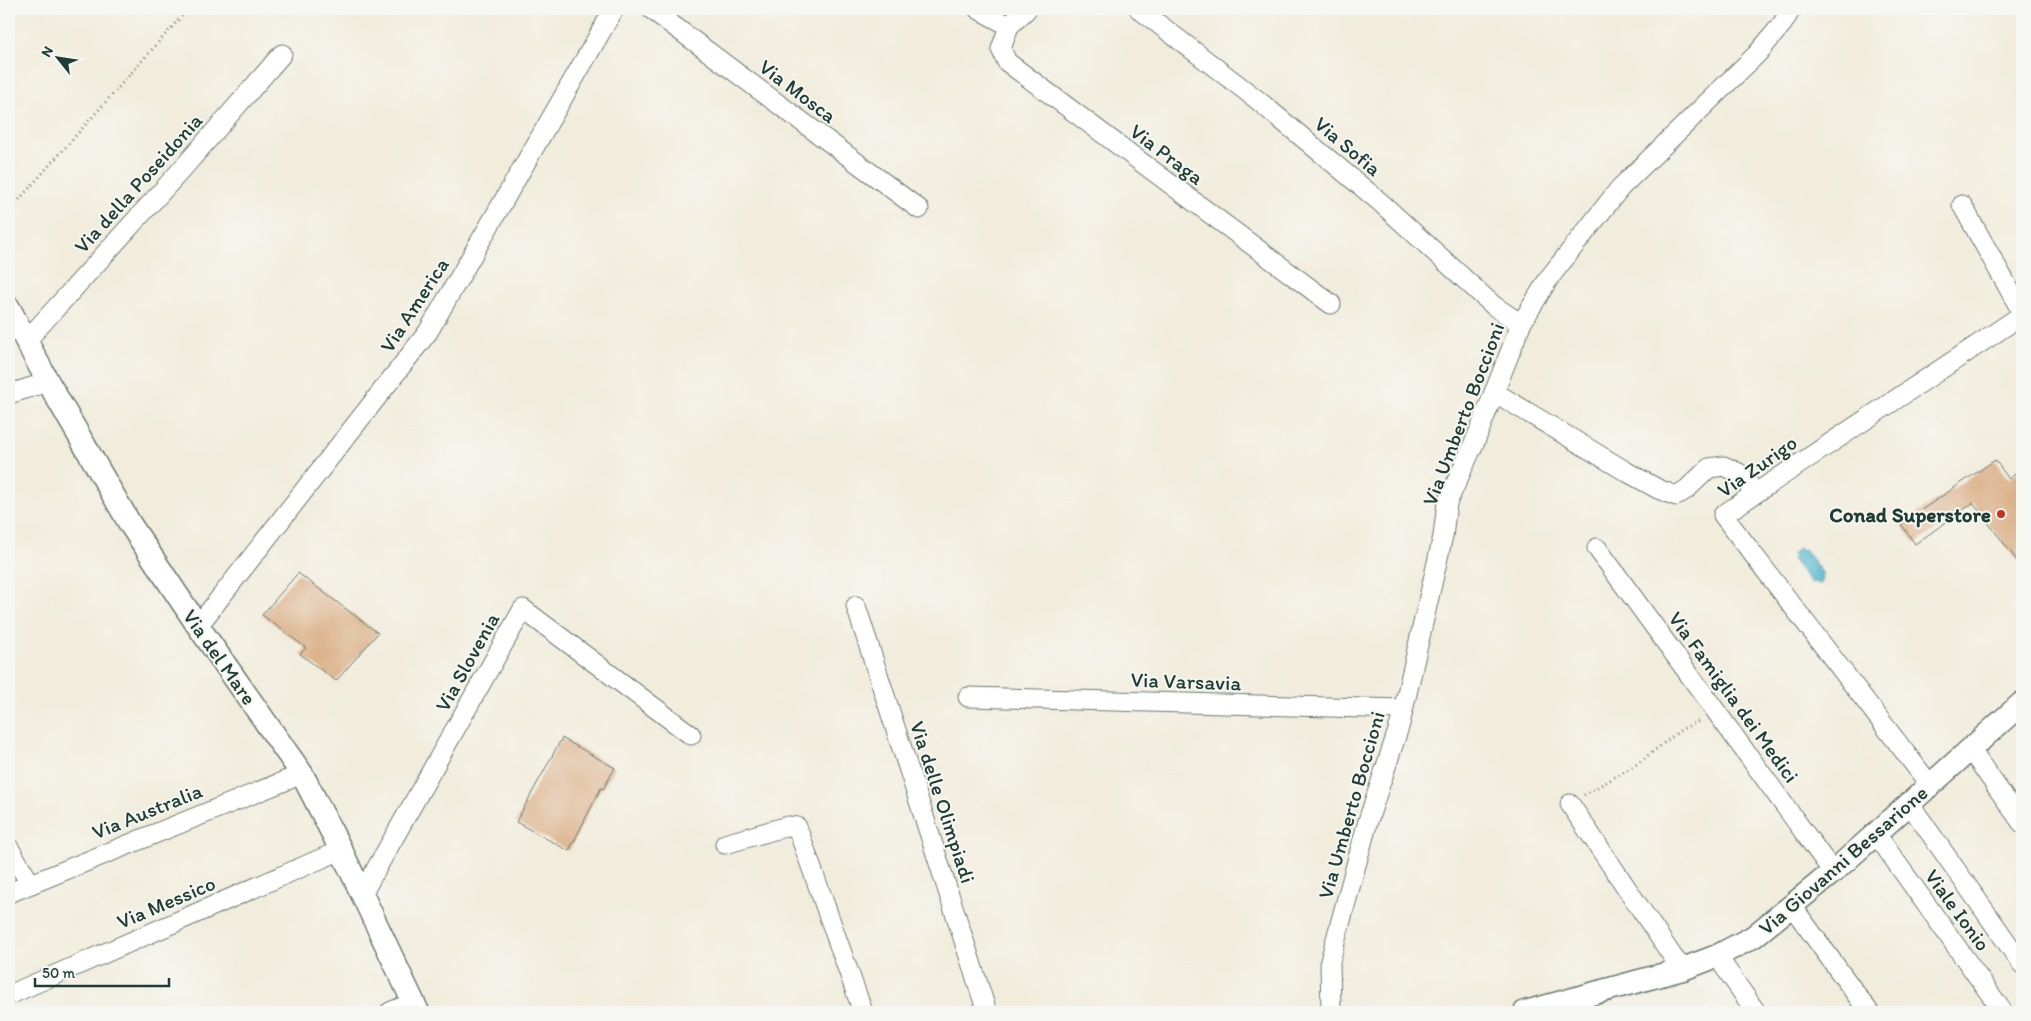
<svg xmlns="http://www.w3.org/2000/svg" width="2031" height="1021" font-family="Itim,sans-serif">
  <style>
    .water { fill: #51b5cf; stroke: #387982 }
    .building { fill: #dcb28b }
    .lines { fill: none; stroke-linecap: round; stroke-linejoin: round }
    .minor-casing { stroke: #687a6e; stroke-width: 21 }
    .tertiary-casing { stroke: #687a6e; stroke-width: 25 }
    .path { stroke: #687a6e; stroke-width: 3; stroke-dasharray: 1 4; stroke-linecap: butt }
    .minor { stroke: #fff; stroke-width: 19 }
    .tertiary { stroke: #fff; stroke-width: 22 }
    .poi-dot { fill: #c8321e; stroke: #f6f6f2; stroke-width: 2 }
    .labels { text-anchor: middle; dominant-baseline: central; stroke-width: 4; stroke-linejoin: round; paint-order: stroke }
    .street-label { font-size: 21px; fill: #1f3d34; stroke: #f6f6f2 }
    .poi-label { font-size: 21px; font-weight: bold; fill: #1f3d34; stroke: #f6f6f2; text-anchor: end }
  </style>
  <rect width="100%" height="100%" fill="#f6f6f2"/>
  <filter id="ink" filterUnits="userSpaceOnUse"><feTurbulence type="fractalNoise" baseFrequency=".02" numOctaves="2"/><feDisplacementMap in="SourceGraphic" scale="10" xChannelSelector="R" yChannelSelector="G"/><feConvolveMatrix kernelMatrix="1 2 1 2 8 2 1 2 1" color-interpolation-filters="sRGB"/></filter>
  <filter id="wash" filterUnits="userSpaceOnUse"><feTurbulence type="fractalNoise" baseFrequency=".0096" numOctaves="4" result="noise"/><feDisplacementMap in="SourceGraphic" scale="20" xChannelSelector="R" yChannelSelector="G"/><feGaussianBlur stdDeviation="1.12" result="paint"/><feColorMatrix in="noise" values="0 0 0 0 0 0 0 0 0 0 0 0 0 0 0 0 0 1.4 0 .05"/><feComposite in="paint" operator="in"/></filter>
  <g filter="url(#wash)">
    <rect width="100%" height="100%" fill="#f1ecdb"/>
    <path class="water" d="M1798,548L1802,550L1804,549L1823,574L1821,575L1822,578L1820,584L1813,582L1811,583L1792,559L1794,558L1792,554Z"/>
    <g id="blocks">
      <g class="building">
        <path d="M1995,460L2009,479L2022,469V567L1973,503L1915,544L1901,524Z"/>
        <path d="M298,573L378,633L336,681L300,654L306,648L262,615Z"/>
        <path d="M562,738L615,768L603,789L601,788L569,851L516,822Z"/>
      </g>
    </g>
  </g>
  <g filter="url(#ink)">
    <use href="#blocks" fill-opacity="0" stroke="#687a6e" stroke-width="1"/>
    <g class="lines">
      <g class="minor-casing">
        <g id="minor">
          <path d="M651,9L919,209"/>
          <path d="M978,9L1009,26"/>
          <path d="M1027,9L1009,26L1001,49L1007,62L1331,304"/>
          <path d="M1139,9L1255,98L1380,202L1494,306L1521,324"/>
          <path d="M1962,205L2022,312"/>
          <path d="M26,341L183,168L282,54"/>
          <path d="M1494,392L1627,472L1658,489L1676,496L1687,489L1709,468L1724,466L1739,473L1756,493"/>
          <path d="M9,394L48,382"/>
          <path d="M1597,548L1833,872"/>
          <path d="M856,606L987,1012"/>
          <path d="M198,626L428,332L614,9"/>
          <path d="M968,697L1403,709"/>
          <path d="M1970,749L2022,823"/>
          <path d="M1930,785L1723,515L2022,315"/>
          <path d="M1909,803L2022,964"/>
          <path d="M1570,804L1673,957L1683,969"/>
          <path d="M1876,834L2003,1012"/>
          <path d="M725,844L788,826L797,827L863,1012"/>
          <path d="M9,848L30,883"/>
          <path d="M9,893L302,774"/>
          <path d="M362,894L523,609L691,735"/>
          <path d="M1792,906L1869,1012"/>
          <path d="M1717,956L1756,1012"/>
          <path d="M9,995L341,850"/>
          <path d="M390,1012L414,1002"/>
          <path d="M1331,1012L1330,961L1368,821L1400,724L1443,536L1447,503L1476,439L1521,324L1549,278L1620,188L1758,53L1783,23L1791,9"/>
        </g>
      </g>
      <g class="tertiary-casing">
        <g id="tertiary">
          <path d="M9,308L48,382L130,524L198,626L302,774L341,850L418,1012"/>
          <path d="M1525,1012L1683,969L1717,956L1753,937L1833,872L2022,703"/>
        </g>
      </g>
      <g class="path">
        <path d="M9,211L188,9"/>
        <path d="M1584,795L1637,764L1682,729L1701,720"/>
      </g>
      <use href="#minor" class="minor"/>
      <use href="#tertiary" class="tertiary"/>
    </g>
  </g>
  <circle class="poi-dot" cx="2001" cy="514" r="5"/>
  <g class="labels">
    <g class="street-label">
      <text transform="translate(798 91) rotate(37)">Via Mosca</text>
      <text transform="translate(1348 146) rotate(40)">Via Sofia</text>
      <text transform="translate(1167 154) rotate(37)">Via Praga</text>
      <text transform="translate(138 183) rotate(-48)">Via della Poseidonia</text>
      <text transform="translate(414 305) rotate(-57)">Via America</text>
      <text transform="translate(1463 414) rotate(-69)">Via Umberto Boccioni</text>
      <text transform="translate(1757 466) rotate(-35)">Via Zurigo</text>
      <text transform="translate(220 657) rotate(55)">Via del Mare</text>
      <text transform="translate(467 662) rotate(-61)">Via Slovenia</text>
      <text transform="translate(1186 681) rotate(2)">Via Varsavia</text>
      <text transform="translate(1734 697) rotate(54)">Via Famiglia dei Medici</text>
      <text transform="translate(943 802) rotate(72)">Via delle Olimpiadi</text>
      <text transform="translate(1351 805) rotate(-74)">Via Umberto Boccioni</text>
      <text transform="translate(147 811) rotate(-22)">Via Australia</text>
      <text transform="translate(1843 860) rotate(-41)">Via Giovanni Bessarione</text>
      <text transform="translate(166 902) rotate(-23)">Via Messico</text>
      <text transform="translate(1958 910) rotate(54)">Viale Ionio</text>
    </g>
    <g class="poi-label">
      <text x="1991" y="514">Conad Superstore</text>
    </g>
  </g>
  <rect width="2031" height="1021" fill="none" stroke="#f6f6f2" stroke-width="30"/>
  <g transform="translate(58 58) rotate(300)" stroke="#f6f6f2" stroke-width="4" paint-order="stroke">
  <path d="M0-4L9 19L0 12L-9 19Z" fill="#1f3d34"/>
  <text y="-8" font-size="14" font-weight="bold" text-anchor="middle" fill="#1f3d34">N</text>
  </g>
  <path d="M35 978v8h134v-8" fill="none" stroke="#1f3d34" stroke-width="2.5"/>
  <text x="42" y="978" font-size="15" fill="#1f3d34" stroke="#f6f6f2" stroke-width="4" paint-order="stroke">50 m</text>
</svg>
